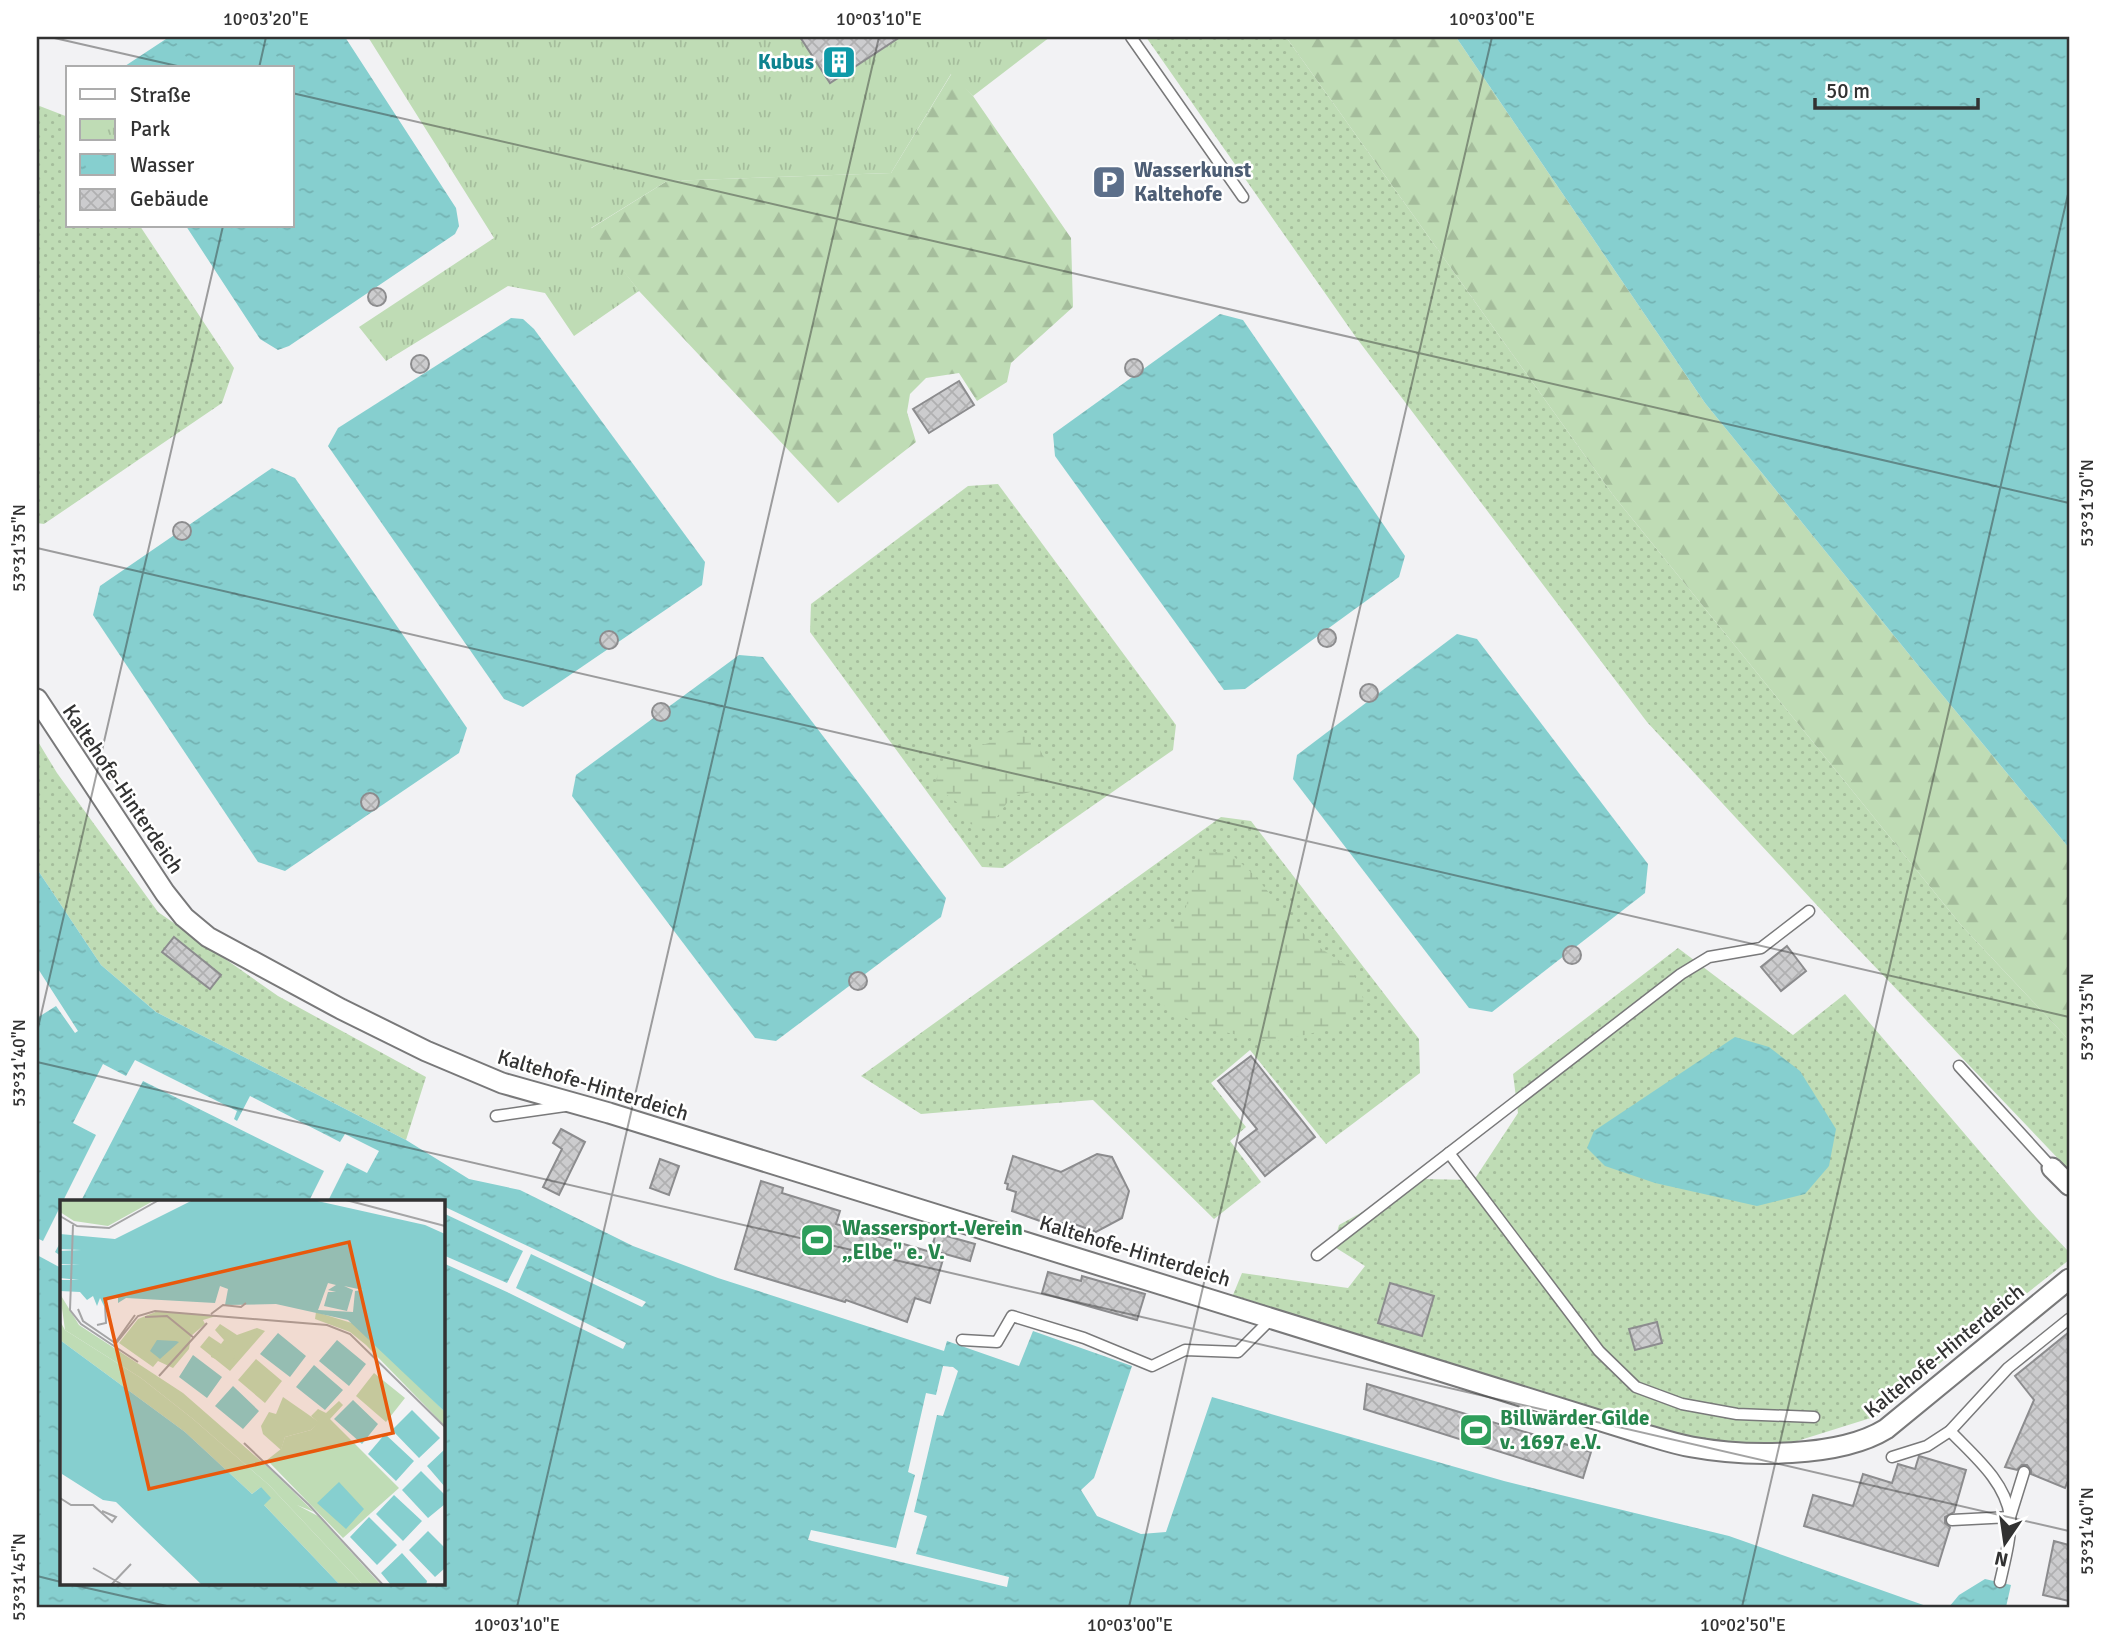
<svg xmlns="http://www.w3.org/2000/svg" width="2106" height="1644" font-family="Signika,sans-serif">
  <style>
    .grass { fill: url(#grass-dots) }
    .forest { fill: url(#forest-firs) }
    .wetland { fill: url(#wetland-marsh) }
    .park { fill: url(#park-tufts) }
    .water { fill: url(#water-ripples); fill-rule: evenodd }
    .pier { fill: #f2f2f4 }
    .building { fill: url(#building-cross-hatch); stroke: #8c8c8e; stroke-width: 2 }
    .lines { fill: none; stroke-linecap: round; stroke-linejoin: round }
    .lane-casing { stroke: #79797a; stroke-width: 13 }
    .street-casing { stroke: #79797a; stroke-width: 23 }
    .lane { stroke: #fff; stroke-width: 10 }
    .street { stroke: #fff; stroke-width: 19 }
    .ticks { fill: none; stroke: #323232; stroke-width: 2; stroke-opacity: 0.45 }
    .labels { text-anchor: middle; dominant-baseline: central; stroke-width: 5; stroke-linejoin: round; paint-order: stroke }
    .culture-label { font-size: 21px; font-weight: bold; fill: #0d838f; stroke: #fff; text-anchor: end }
    .service-label { font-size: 21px; font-weight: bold; fill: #4e5e75; stroke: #fff; text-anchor: start }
    .street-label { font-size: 21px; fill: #323232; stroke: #fff }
    .leisure-label { font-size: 21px; font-weight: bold; fill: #27864d; stroke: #fff; text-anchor: start }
    .inset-road { fill: none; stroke: #a5a5a6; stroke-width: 2 }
    .view { fill: #e8590c; fill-opacity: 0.15; stroke: #e8590c; stroke-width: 3.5 }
    .inset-edge { fill: none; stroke: #323232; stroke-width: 3.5 }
    .neatline { fill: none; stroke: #323232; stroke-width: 2.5 }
    .ticks-label { font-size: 18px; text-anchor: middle; fill: #323232 }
  </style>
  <defs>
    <pattern id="grass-dots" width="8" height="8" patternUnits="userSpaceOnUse" patternTransform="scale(1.75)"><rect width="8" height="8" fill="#bfdcb5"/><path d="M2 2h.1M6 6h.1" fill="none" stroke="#a5bd9c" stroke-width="1.8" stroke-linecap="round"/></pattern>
    <pattern id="forest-firs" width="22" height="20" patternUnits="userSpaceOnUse" patternTransform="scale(1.75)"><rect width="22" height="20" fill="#bfdcb5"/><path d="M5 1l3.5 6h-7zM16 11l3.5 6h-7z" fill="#a5bd9c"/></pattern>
    <pattern id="wetland-marsh" width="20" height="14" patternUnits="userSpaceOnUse" patternTransform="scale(1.75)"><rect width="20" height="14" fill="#bfdcb5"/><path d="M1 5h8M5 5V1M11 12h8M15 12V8" fill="none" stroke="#a5bd9c"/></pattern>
    <pattern id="park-tufts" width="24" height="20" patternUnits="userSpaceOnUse" patternTransform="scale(1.75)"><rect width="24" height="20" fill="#bfdcb5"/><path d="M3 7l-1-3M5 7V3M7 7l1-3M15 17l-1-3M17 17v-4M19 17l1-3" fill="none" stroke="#a5bd9c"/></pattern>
    <pattern id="water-ripples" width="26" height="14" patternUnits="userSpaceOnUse" patternTransform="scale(1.75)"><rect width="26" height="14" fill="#86cfcf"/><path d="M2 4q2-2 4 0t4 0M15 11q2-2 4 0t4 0" fill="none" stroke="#74b2b2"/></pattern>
    <pattern id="building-cross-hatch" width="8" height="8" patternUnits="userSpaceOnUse" patternTransform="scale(1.75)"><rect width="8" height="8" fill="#ccccce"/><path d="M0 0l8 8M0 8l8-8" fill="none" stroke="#b0b0b1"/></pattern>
  </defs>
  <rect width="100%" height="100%" fill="#f2f2f4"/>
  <g class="grass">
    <path d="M1146,37H1286L1613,495L1961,925L2069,1040V1170L1839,929L1647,722L1355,336Z"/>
    <path d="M37,105L68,117V226H140L234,368L222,403L44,524L37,523Z"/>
    <path d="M998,484L1176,725L1173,750L1003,868L982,867L810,632L811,604L968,486Z"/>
    <path d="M37,740L57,773L158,912L278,996L426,1077L406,1140L156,1012L101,965L37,869Z"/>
    <path d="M1221,817L1251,821L1419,1039L1420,1073L1326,1144L1250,1050L1211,1083L1246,1127L1230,1141L1261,1182L1214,1219L1093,1100L921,1114L861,1076Z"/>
    <path d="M1678,948L1793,1035L1845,994L2036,1217L2069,1252V1260L1964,1343L1877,1416L1794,1442L1698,1443L1233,1295L1242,1273L1348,1288L1365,1266L1333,1246L1339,1225L1422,1179L1474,1180L1518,1113L1513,1074Z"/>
  </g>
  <g class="forest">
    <path d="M1286,37H1456L1705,403L1930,680L2069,848V1040L1961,925L1613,495Z"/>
    <path d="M952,73L973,96L1071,238L1073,307L1011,363L1007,382L977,401L959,373L926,378L910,394L907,412L916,442L838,503L639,291L590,229L667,181L891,173Z"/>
  </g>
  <g class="wetland">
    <path d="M1017,726L1036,743L1049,766L1041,789L1011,797L988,830L965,822L958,803L935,786L940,764L961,751L989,743Z"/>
    <path d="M1198,851L1230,853L1253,874L1311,942L1352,969L1364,1001L1335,1028L1273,1042L1209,1029L1167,1009L1133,964L1132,937L1152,927L1183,921Z"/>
  </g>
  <path class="park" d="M368,37H1050L973,96L951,74L891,173L667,181L591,228L639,291L574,336L545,293L508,286L386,361L359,327L494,238Z"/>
  <g class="water">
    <path d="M169,37H345L456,208L459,226L455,234L289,346L278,350L260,339L186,226H292V68H122Z"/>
    <path d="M1456,37H2069V848L1930,680L1705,403Z"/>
    <path d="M1220,314L1243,320L1405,556L1399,577L1245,689L1224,690L1055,456L1053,434Z"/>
    <path d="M511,318L523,319L534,329L705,562L702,585L523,707L504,699L328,446L338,428Z"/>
    <path d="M272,468L295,478L467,728L459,753L285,871L258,862L93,615L100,586Z"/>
    <path d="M1457,634L1477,639L1648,864L1645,893L1492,1012L1469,1008L1293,779L1297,755Z"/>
    <path d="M739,655L763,657L946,898L941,917L776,1041L755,1038L572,796L576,775Z"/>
    <path d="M37,869L101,965L156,1012L406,1140L469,1179L520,1190L633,1246L718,1278L944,1351L947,1341L1019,1366L1033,1331L1132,1366L1094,1478L1081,1490L1097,1516L1141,1534L1166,1532L1212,1397L1504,1481L1729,1536L1929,1607H37ZM61,1201H443V1583H61Z"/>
    <path d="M1735,1037L1769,1047L1800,1071L1836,1129L1829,1166L1805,1194L1757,1206L1655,1183L1605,1166L1587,1148L1594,1131Z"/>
    <path d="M1985,1579L2011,1585L2006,1607H1949L1959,1595Z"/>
  </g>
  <g class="pier">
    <path d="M37,967L42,975L78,1031L75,1033L56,1006L37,1018Z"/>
    <path d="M135,1060L237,1111L234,1119L237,1121L250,1096L340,1142L345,1134L379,1151L367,1173L347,1163L328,1201H309L324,1171L143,1081L81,1201H63L96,1135L73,1123L103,1064L126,1076Z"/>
    <path d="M61,1205V1241L55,1252L61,1256V1268L37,1255V1238L43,1241Z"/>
    <path d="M443,1206L646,1302L642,1307L531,1254L516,1288L626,1343L623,1349L507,1292L443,1263V1255L507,1283L523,1251L443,1213Z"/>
    <path d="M943,1366L953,1367L958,1371L943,1416L937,1415L914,1512L927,1516L916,1554L1009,1577L1007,1587L808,1540L811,1530L896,1548L915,1475L908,1472L926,1393L936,1395Z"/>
  </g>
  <g class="building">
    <path d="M800,37H900L830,83Z"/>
    <circle cx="377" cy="297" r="9"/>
    <circle cx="420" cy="364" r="9"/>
    <circle cx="1134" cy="368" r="9"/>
    <path d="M959,381L974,405L929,433L913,409Z"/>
    <circle cx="182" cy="531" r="9"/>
    <circle cx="1327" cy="638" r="9"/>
    <circle cx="609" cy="640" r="9"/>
    <circle cx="1369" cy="693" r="9"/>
    <circle cx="661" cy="712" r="9"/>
    <circle cx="370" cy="802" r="9"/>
    <path d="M174,937L221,975L210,989L162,952Z"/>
    <circle cx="1572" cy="955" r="9"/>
    <path d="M1787,946L1806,971L1781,991L1761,967Z"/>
    <circle cx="858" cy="981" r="9"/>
    <path d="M1251,1056L1315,1137L1265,1176L1239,1143L1257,1129L1218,1081Z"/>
    <path d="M561,1129L585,1142L559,1195L543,1187L562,1149L553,1143Z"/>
    <path d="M1097,1154L1112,1157L1129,1191L1122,1218L1096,1232L1069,1222L1051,1225L1012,1211L1016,1192L1007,1189L1008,1184L1005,1183L1013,1156L1061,1172Z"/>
    <path d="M660,1159L679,1166L669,1195L650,1188Z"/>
    <path d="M761,1181L783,1188L782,1193L840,1211L836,1224L944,1256L930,1303L915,1298L907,1322L846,1300L845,1302L735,1269Z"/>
    <path d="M936,1233L975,1244L970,1261L931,1250Z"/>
    <path d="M1048,1272L1081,1281L1082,1276L1145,1294L1137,1320L1042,1293Z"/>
    <path d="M1390,1283L1434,1296L1422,1336L1378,1323Z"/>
    <path d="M1657,1322L1662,1343L1635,1350L1629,1329Z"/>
    <path d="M2069,1332V1478L2065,1488L2031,1474V1470L2027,1465H2022L2017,1470L2005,1467L2034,1400L2015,1376Z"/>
    <path d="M1367,1384L1591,1452L1583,1478L1364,1409Z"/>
    <path d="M1919,1456L1966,1470L1954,1512L1945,1517V1523L1950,1527L1938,1566L1804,1526L1813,1495L1853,1506L1863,1474L1892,1483L1898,1464L1915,1469Z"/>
    <path d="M2054,1541L2069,1545V1601L2043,1595Z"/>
  </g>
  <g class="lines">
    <g class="lane-casing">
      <g id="lane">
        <path d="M1131,37L1243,197"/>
        <path d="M1959,1066L2052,1168"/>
        <path d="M496,1116L565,1106"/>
        <path d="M1449,1153L1599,1351L1636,1387L1682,1404L1737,1414L1814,1417"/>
        <path d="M1317,1255L1681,974L1709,957L1761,948L1809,911"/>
        <path d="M962,1340L997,1342L1012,1316L1084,1338L1152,1366L1185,1350L1238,1352L1271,1319"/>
        <path d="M1950,1431C1974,1456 2005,1481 2010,1516C2012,1535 2004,1564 2000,1582"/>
        <path d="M1892,1457L1927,1446L1950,1431L2008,1368L2069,1319"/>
        <path d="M1952,1520L2010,1517L2024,1472"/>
      </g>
    </g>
    <g class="street-casing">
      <g id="street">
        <path d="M37,699L165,893L184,917L208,937L341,1009L426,1051L502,1083L609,1113L1640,1433C1657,1438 1674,1444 1692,1447C1746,1457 1839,1458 1886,1429L2069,1279"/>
        <path d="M2052,1168L2069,1185"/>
      </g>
    </g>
    <use href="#lane" class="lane"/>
    <use href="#street" class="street"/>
  </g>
  <path class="ticks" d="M50,37L186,68M259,68L266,37M292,93L2069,503M37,548L2069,1017M37,1032L223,226M37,1062L2069,1531M37,1576L61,1582M65,1583L171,1607M517,1607L879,37M1129,1607L1492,37M1742,1607L2069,190"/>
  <defs>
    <g id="building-square" transform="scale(1.75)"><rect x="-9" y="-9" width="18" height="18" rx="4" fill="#0f9aa8" stroke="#fff"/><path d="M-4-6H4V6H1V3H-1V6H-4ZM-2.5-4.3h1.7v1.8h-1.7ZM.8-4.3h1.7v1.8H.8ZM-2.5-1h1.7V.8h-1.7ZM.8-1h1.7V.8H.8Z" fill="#fff"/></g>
    <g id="parking-square" transform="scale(1.75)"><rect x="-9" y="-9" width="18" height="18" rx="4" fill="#5c6f8a" stroke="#fff"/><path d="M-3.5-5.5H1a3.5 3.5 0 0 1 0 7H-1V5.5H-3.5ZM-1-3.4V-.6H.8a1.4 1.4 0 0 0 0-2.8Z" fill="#fff"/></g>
    <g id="stadium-square" transform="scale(1.75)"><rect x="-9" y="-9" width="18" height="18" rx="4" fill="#2e9e5b" stroke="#fff"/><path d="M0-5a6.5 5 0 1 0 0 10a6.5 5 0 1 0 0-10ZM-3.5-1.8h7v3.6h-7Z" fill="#fff"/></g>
  </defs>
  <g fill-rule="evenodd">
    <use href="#building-square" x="839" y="62"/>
    <use href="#parking-square" x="1109" y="182"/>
    <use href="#stadium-square" x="817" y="1240"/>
    <use href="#stadium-square" x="1476" y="1430"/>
  </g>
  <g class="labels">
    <g class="culture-label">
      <text x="814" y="62">Kubus</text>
    </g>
    <g class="service-label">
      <text x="1134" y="170">Wasserkunst<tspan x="1134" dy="24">Kaltehofe</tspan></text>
    </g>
    <g class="street-label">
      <text transform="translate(123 789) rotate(56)">Kaltehofe-Hinterdeich</text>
      <text transform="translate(593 1085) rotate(17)">Kaltehofe-Hinterdeich</text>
      <text transform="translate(1135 1251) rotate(17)">Kaltehofe-Hinterdeich</text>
      <text transform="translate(1944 1351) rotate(-39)">Kaltehofe-Hinterdeich</text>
    </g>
    <g class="leisure-label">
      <text x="842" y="1228">Wassersport-Verein<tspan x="842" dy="24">„Elbe" e. V.</tspan></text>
      <text x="1500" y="1418">Billwärder Gilde<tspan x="1500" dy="24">v. 1697 e.V.</tspan></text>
    </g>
  </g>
  <g transform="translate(60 1200)">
    <rect width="385" height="385" fill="#f2f2f4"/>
    <path d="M0,94L19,125L123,193L210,269L254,312L237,305L258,316L321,385H303L209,285L133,219L81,178L5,130ZM98,111L156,116L143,120L145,124L131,136L129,149L113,168L98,161L93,167L59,143L78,119ZM256,112L295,124L385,212V226L306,145L290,132L255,119ZM160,124L177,135L197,128L205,131L170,171L140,147L149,136L161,144L164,140L155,130ZM196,159L222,181L205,203L178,180ZM314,173L345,198L326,222L296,196Z" fill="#bfdcb5"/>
    <path d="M0,121L5,130L81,178L133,219L209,285L303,385H280L204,305L201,287L192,294L125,232L0,140ZM223,197L259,222L251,230L225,237L221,250L203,234L201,226L209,212L216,214Z" fill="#bfdcb5"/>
    <path d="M158,146L176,151L172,166L151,157V149Z" fill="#bfdcb5"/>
    <path d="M0,0H95L48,26L14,21L0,12ZM279,201L283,205L270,219L339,288L283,338L207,260L221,249L225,237L251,230L258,222L251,216L258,209L266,213Z" fill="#bfdcb5"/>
    <path d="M133,0H253L365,25L385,34V212L288,120L216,104L165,105L168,89L160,86L155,103L66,98L58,103V98H49L44,106L40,98L37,106L33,96L27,100L20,92L0,91V80H19L0,78V65H20L0,64V51L21,50L0,49V34L55,39ZM218,133L246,156L230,177L200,154ZM0,140L125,232L192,294L201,287L211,298L204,305L280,385H142L56,302L43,300L2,274ZM97,140L116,141L119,142L100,159L90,151ZM277,140L306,164L289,186L259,161ZM133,155L162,177L147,198L119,177ZM254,165L283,190L265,210L236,187ZM173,186L199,211L183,229L155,206ZM293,200L318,224L302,244L274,219ZM352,210L380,238L359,258L332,230ZM325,234L354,261L336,281L308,254ZM385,249V287L367,266ZM361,271L385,295V304L368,318L342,290ZM279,282L304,309L286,329L257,303ZM334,295L362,321L343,341L316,314ZM309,317L337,345L317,365L290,337ZM368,331L385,348V368L375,377L349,350ZM342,353L367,381L366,385H331L321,373Z" fill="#86cfcf"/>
    <path d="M268,83L276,85L268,90L276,92H268L264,106L287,111L293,90L284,86L303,90L295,91L293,112L258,110Z" fill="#f2f2f4"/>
    <path class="inset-road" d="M286,0L385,26M0,16L17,26L49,28L99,0M13,25L10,110L21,124L78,162M18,109L23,121L55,143M151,114L163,105L181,107L186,103M85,117L107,116L134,138M37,125L46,123L45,105M55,143L75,115M54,146L78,116L95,111L267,125L290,134L385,227M99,176L147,123M184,243L249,305L323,385M0,298L11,305H33L52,322L56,317L42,311M33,368L63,385M51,385L71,364"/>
    <path class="view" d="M289,42L333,233L89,289L45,99Z"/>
    <rect width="385" height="385" class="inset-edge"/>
  </g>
  <rect width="2106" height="1644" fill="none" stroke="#ffffff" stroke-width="77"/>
  <rect x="66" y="66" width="228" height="161" fill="#ffffff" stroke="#adadad" stroke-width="2"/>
  <rect x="80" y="89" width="35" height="10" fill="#ffffff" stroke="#adadad" stroke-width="2"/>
  <text x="130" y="102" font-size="21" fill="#323232">Straße</text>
  <rect x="80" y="119" width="35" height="21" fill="url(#park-tufts)" stroke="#adadad" stroke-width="2"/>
  <text x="130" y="136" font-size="21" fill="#323232">Park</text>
  <rect x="80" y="154" width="35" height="21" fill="url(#water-ripples)" stroke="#adadad" stroke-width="2"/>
  <text x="130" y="172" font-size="21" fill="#323232">Wasser</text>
  <rect x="80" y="189" width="35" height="21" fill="url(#building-cross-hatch)" stroke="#adadad" stroke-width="2"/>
  <text x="130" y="206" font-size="21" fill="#323232">Gebäude</text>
  <g transform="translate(2005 1543) rotate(193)" stroke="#ffffff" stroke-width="5" paint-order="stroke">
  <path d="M0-5L12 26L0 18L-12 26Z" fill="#323232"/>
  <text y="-10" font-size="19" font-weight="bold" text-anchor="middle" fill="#323232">N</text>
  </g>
  <path d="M1815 98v10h163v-10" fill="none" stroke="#323232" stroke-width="3.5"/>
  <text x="1826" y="98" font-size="21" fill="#323232" stroke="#ffffff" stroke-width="5" paint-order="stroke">50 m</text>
  <rect x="38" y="38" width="2030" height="1568" class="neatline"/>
  <g class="ticks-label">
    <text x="266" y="25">10°03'20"E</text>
    <text x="879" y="25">10°03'10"E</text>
    <text x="1492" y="25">10°03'00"E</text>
    <text transform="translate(2087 503) rotate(-90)" y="6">53°31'30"N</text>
    <text transform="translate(19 548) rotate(-90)" y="6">53°31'35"N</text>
    <text transform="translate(2087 1017) rotate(-90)" y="6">53°31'35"N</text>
    <text transform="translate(19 1063) rotate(-90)" y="6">53°31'40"N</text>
    <text transform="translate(2087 1531) rotate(-90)" y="6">53°31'40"N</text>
    <text transform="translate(19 1577) rotate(-90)" y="6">53°31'45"N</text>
    <text x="517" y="1631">10°03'10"E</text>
    <text x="1130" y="1631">10°03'00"E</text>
    <text x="1743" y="1631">10°02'50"E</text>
  </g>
</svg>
